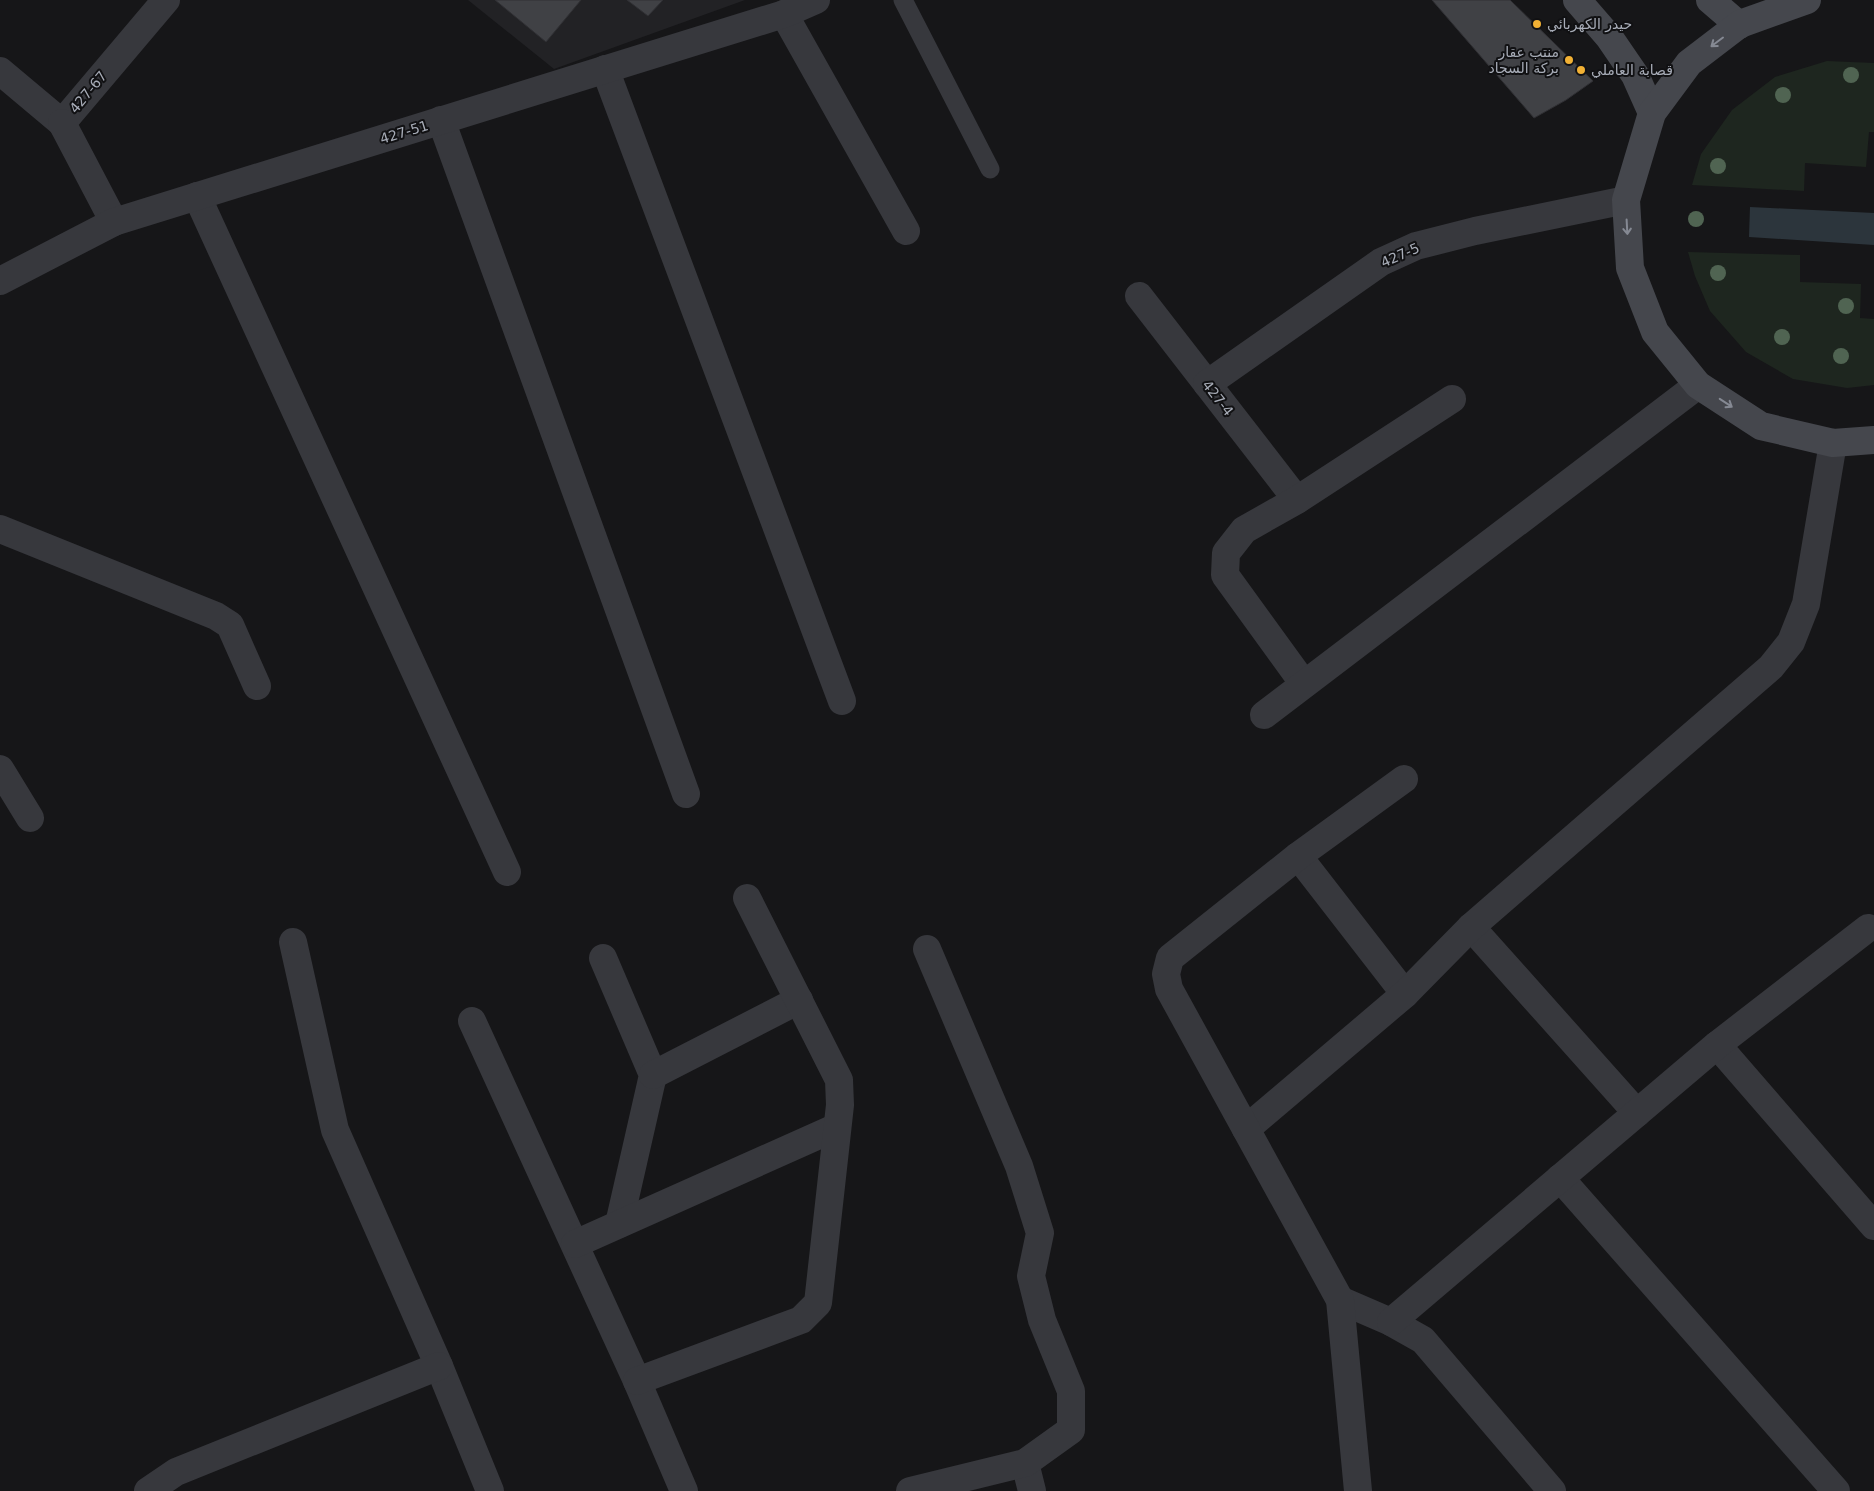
<svg xmlns="http://www.w3.org/2000/svg" width="1874" height="1491" font-family="'DejaVu Sans',Cairo,sans-serif">
	<rect width="100%" height="100%" fill="#161618"/>
	<polygon fill="#222225" points="468,0 745,0 554,69"/>
	<g fill="#1e261f">
		<polygon points="1827,61 1874,63 1874,132 1869,132 1866,167 1805,163 1804,191 1692,185 1701,154 1732,110 1775,77"/>
		<polygon points="1688,252 1800,255 1800,282 1861,284 1860,318 1874,319 1874,385 1847,388 1793,379 1746,352 1710,311 1695,276"/>
	</g>
	<polygon fill="#2c353c" points="1750,207 1874,213 1874,245 1749,237"/>
	<g fill="#404145" stroke="#303034">
		<polygon points="495,0 581,0 546,42"/>
		<polygon points="627,0 663,0 648,16"/>
		<polygon points="1432,0 1510,0 1593,81 1566,100 1534,118"/>
	</g>
	<g fill="none" stroke-linecap="round" stroke-linejoin="round">
		<polyline stroke="#37383d" stroke-width="19" points="903,0 990,169"/>
		<g stroke="#37383d" stroke-width="28">
			<polyline points="784,14 906,231"/>
			<polyline points="605,69 842,701"/>
			<polyline points="0,71 62,123 166,0"/>
			<polyline points="441,120 686,794"/>
			<polyline points="62,123 114,222"/>
			<polyline points="197,196 507,872"/>
			<polyline points="0,281 114,222 784,14 816,0"/>
			<polyline points="1139,296 1297,500"/>
			<polyline points="1207,384 1381,262 1416,246 1475,231 1626,200"/>
			<polyline points="0,529 216,616 230,625 257,686"/>
			<polyline points="1304,684 1225,575 1226,553 1244,530 1297,500 1452,399"/>
			<polyline points="1264,715 1698,385"/>
			<polyline points="0,769 30,818"/>
			<polyline points="1298,856 1405,994"/>
			<polyline points="1471,927 1637,1113"/>
			<polyline points="293,942 335,1130 439,1366 490,1491"/>
			<polyline points="603,958 653,1075 619,1224"/>
			<polyline points="472,1021 637,1381 684,1491"/>
			<polyline points="1717,1045 1874,1226"/>
			<polyline points="653,1075 799,1000"/>
			<polyline points="1246,1129 1405,994 1471,927 1771,667 1791,642 1806,604 1833,443"/>
			<polyline points="1560,1178 1836,1491"/>
			<polyline points="575,1244 837,1127"/>
			<polyline points="1340,1300 1391,1322 1423,1340 1552,1491"/>
			<polyline points="1391,1322 1717,1045 1868,928"/>
			<polyline points="637,1381 801,1320 818,1303 840,1105 839,1080 747,898"/>
			<polyline points="1025,1463 1032,1491"/>
			<polyline points="148,1491 176,1472 439,1366"/>
			<polyline points="910,1491 1025,1463 1071,1430 1071,1391 1042,1320 1031,1276 1040,1233 1019,1166 927,949"/>
			<polyline points="1358,1491 1340,1300 1169,989 1166,974 1170,958 1298,856 1404,779"/>
		</g>
		<g stroke="#45474d" stroke-width="28">
			<polyline points="1577,0 1609,37 1635,75 1652,113"/>
			<polyline points="1710,0 1739,25"/>
			<polyline points="1807,0 1740,24 1689,63 1652,113 1626,200 1630,268 1655,332 1698,385 1761,426 1833,443 1874,440"/>
		</g>
	</g>
	<g fill="#506452">
		<circle cx="1851" cy="75" r="8"/>
		<circle cx="1783" cy="95" r="8"/>
		<circle cx="1718" cy="166" r="8"/>
		<circle cx="1696" cy="219" r="8"/>
		<circle cx="1718" cy="273" r="8"/>
		<circle cx="1846" cy="306" r="8"/>
		<circle cx="1782" cy="337" r="8"/>
		<circle cx="1841" cy="356" r="8"/>
	</g>
	<defs><path id="oneway-shaft" d="M-6 0H5M1.5-3L5.5 0L1.5 3" fill="none" stroke-width="1.6" stroke-linecap="round" stroke-linejoin="round" transform="scale(1.25)"/></defs>
	<g stroke="#858993">
		<use href="#oneway-shaft" transform="translate(1717 42) rotate(143)"/>
		<use href="#oneway-shaft" transform="translate(1627 227) rotate(87)"/>
		<use href="#oneway-shaft" transform="translate(1726 403) rotate(33)"/>
	</g>
	<g fill="#f2b134" stroke="#111113" stroke-width="2">
		<circle cx="1537" cy="24" r="5"/>
		<circle cx="1569" cy="60" r="5"/>
		<circle cx="1581" cy="70" r="5"/>
	</g>
	<g text-anchor="middle" dominant-baseline="central" stroke-width="4" stroke-linejoin="round" paint-order="stroke">
		<g font-size="14" fill="#a8adb8" stroke="#111113" text-anchor="start">
			<text x="1547" y="24">حيدر الكهربائي</text>
			<text x="1559" y="52" text-anchor="end">منتب عقار<tspan x="1559" dy="16">بركة السجاد</tspan></text>
			<text x="1591" y="70">قصابة العاملي</text>
		</g>
		<g font-size="14" fill="#a8adb8" stroke="#111113">
			<text transform="translate(88 92) rotate(-50)">427-67</text>
			<text transform="translate(404 132) rotate(-17)">427-51</text>
			<text transform="translate(1400 255) rotate(-24)">427-5</text>
			<text transform="translate(1218 398) rotate(52)">427-4</text>
		</g>
	</g>
</svg>
